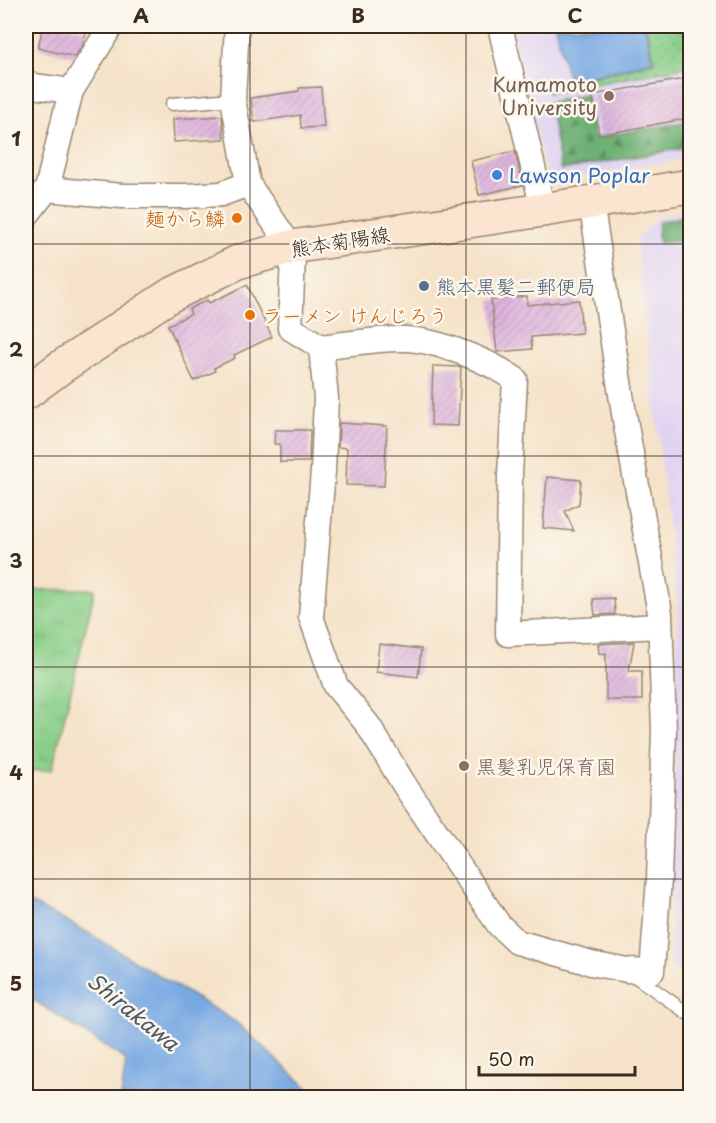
<svg xmlns="http://www.w3.org/2000/svg" width="716" height="1123" font-family="'Playpen Sans','Klee One',sans-serif">
	<defs>
		<pattern id="grass-dots" width="8" height="8" patternUnits="userSpaceOnUse" patternTransform="scale(1.5)"><rect width="8" height="8" fill="#88ce88"/><path d="M2 2h.1M6 6h.1" fill="none" stroke="#76b175" stroke-width="1.8" stroke-linecap="round"/></pattern>
		<pattern id="forest-firs" width="22" height="20" patternUnits="userSpaceOnUse" patternTransform="scale(1.5)"><rect width="22" height="20" fill="#6eb174"/><path d="M5 1l3.5 6h-7zM16 11l3.5 6h-7z" fill="#5c905f"/></pattern>
		<pattern id="park-tufts" width="24" height="20" patternUnits="userSpaceOnUse" patternTransform="scale(1.5)"><rect width="24" height="20" fill="#88ce88"/><path d="M3 7l-1-3M5 7V3M7 7l1-3M15 17l-1-3M17 17v-4M19 17l1-3" fill="none" stroke="#76b175"/></pattern>
		<pattern id="building-hatch" width="6" height="6" patternUnits="userSpaceOnUse" patternTransform="scale(1.5)"><rect width="6" height="6" fill="#deb4dd"/><path d="M-1 1l2-2M0 6l6-6M5 7l2-2" fill="none" stroke="#bf9bbd"/></pattern>
	</defs>
	<rect width="100%" height="100%" fill="#fbf7ec"/>
	<filter id="ink" filterUnits="userSpaceOnUse"><feTurbulence type="fractalNoise" baseFrequency=".0167" numOctaves="2"/><feDisplacementMap in="SourceGraphic" scale="12" xChannelSelector="R" yChannelSelector="G"/><feConvolveMatrix kernelMatrix="1 2 1 2 8 2 1 2 1" color-interpolation-filters="sRGB"/></filter>
	<filter id="wash" filterUnits="userSpaceOnUse"><feTurbulence type="fractalNoise" baseFrequency=".008" numOctaves="4" result="noise"/><feDisplacementMap in="SourceGraphic" scale="24" xChannelSelector="R" yChannelSelector="G"/><feGaussianBlur stdDeviation="1.35" result="paint"/><feColorMatrix in="noise" values="0 0 0 0 0 0 0 0 0 0 0 0 0 0 0 0 0 1.4 0 .05"/><feComposite in="paint" operator="in"/></filter>
	<g filter="url(#wash)">
		<rect width="100%" height="100%" fill="#f5e2c8"/>
		<g fill="#e1d4f3">
			<polygon points="510,26 690,26 690,158 548,181"/>
			<polygon points="690,209 690,980 670,966 678,609 636,239 657,218"/>
		</g>
		<polygon fill="url(#grass-dots)" stroke="#627c53" stroke-width="1.5" points="646,26 690,26 690,66 548,93 547,89 655,62"/>
		<g fill="url(#forest-firs)" stroke="#546e49" stroke-width="1.5">
			<polygon points="587,95 594,138 690,121 690,147 561,170 549,102"/>
			<polygon points="690,215 690,240 659,243 657,235 659,222"/>
		</g>
		<polygon fill="url(#park-tufts)" stroke="#627c53" stroke-width="1.5" points="95,589 52,770 26,771 26,590"/>
		<g fill="#78a9e3" stroke="#5a6a80" stroke-width="1.5">
			<polygon points="555,26 645,26 653,61 569,82"/>
			<polygon points="26,901 83,930 236,1022 317,1097 121,1097 126,1060 26,995"/>
		</g>
		<g id="blocks">
			<g fill="url(#building-hatch)">
				<polygon points="43,26 66,26 87,30 83,44 75,57 38,48"/>
				<polygon points="690,78 690,118 599,135 592,95"/>
				<polygon points="321,87 324,127 301,128 300,115 254,122 251,98 299,91 299,88"/>
				<polygon points="222,116 224,139 174,142 173,119"/>
				<polygon points="515,151 523,185 479,195 471,161"/>
				<polygon points="247,285 272,337 234,355 235,358 214,368 215,371 194,381 168,325 191,314 189,309 207,300 209,303"/>
				<polygon points="527,296 527,305 579,300 582,333 531,337 532,349 497,352 491,300"/>
				<polygon points="433,366 461,367 458,426 431,425"/>
				<polygon points="339,423 387,426 384,486 346,485 347,448 338,447"/>
				<polygon points="275,430 310,430 309,462 280,462 280,444 274,444"/>
				<polygon points="547,477 581,480 579,504 565,511 574,531 543,528"/>
				<polygon points="614,598 615,614 595,615 593,599"/>
				<polygon points="634,642 629,671 642,671 642,700 606,700 606,653 599,654 598,644"/>
				<polygon points="379,644 421,649 418,677 376,672"/>
			</g>
		</g>
	</g>
	<g filter="url(#ink)">
		<use href="#blocks" fill-opacity="0" stroke="#988673" stroke-width="1.5"/>
		<g fill="none" stroke-linecap="round" stroke-linejoin="round">
			<defs>
				<g id="lane">
					<polyline points="172,104 233,99"/>
					<polyline points="632,974 690,1015"/>
				</g>
				<g id="street">
					<polyline points="237,26 233,99 248,184 291,247 293,257 290,328 321,347 326,398 323,471 311,617 336,686 368,725 405,786 499,925 517,942 591,963 627,970 652,971 659,879 664,731 660,613 625,420 591,202"/>
					<polyline points="500,26 543,210"/>
					<polyline points="26,85 71,91"/>
					<polyline points="47,189 122,196 186,196 221,194 248,184"/>
					<polyline points="26,216 47,189 71,91 111,26"/>
					<path d="M321 347C348 344 378 338 405 339 437 340 489 361 515 379L510 475 508 634 660 626"/>
				</g>
				<polyline id="secondary" points="26,393 61,367 169,296 238,262 291,247 543,210 690,186"/>
			</defs>
			<use href="#lane" stroke="#988673" stroke-width="15"/>
			<use href="#street" stroke="#988673" stroke-width="27"/>
			<use href="#secondary" stroke="#988673" stroke-width="36"/>
			<use href="#lane" stroke="#fff" stroke-width="12"/>
			<use href="#street" stroke="#fff" stroke-width="24"/>
			<use href="#secondary" stroke="#fce5d0" stroke-width="33"/>
		</g>
	</g>
	<path fill="none" stroke="#3b2a1e" stroke-width="1.5" stroke-opacity="0.55" d="M250 26V1098M466 26V1098M26 244H690M26 456H690M26 667H690M26 879H690"/>
	<g fill="#8d6e63" stroke="#fbf7ec" stroke-width="2">
		<circle cx="609" cy="96" r="6"/>
		<circle cx="464" cy="766" r="6"/>
	</g>
	<circle fill="#3f7fe0" stroke="#fbf7ec" stroke-width="2" cx="497" cy="175" r="6"/>
	<g fill="#e8710a" stroke="#fbf7ec" stroke-width="2">
		<circle cx="237" cy="218" r="6"/>
		<circle cx="250" cy="315" r="6"/>
	</g>
	<circle fill="#5c6f8a" stroke="#fbf7ec" stroke-width="2" cx="424" cy="286" r="6"/>
	<g text-anchor="middle" dominant-baseline="central" stroke-width="5" stroke-linejoin="round" paint-order="stroke">
		<g font-size="20" fill="#785e54" stroke="#fbf7ec" text-anchor="end">
			<text x="597" y="84">Kumamoto<tspan x="597" dy="23">University</tspan></text>
			<text x="476" y="766" text-anchor="start">黒髪乳児保育園</text>
		</g>
		<g font-size="20" fill="#366cbe" stroke="#fbf7ec" text-anchor="start">
			<text x="509" y="175">Lawson Poplar</text>
		</g>
		<g font-size="20" fill="#c56008" stroke="#fbf7ec" text-anchor="end">
			<text x="225" y="218">麺から鱗</text>
			<text x="262" y="315" text-anchor="start">ラーメン けんじろう</text>
		</g>
		<g font-size="20" fill="#3b2a1e" stroke="#fbf7ec">
			<text transform="translate(340 241) rotate(-9)">熊本菊陽線</text>
		</g>
		<g font-size="20" fill="#4e5e75" stroke="#fbf7ec" text-anchor="start">
			<text x="436" y="286">熊本黒髪二郵便局</text>
		</g>
		<g font-size="21" font-style="italic" fill="#505663" stroke="#fbf7ec">
			<text transform="translate(134 1011) rotate(39)">Shirakawa</text>
		</g>
	</g>
	<rect width="716" height="1123" fill="none" stroke="#fbf7ec" stroke-width="66"/>
	<path d="M479 1066v9h156v-9" fill="none" stroke="#3b2a1e" stroke-width="3"/>
	<text x="488" y="1066" font-size="18" fill="#3b2a1e" stroke="#fbf7ec" stroke-width="4.5" paint-order="stroke">50 m</text>
	<rect x="33" y="33" width="650" height="1057" fill="none" stroke="#3b2a1e" stroke-width="2"/>
	<g font-size="20" text-anchor="middle" font-weight="bold" fill="#3b2a1e">
		<text x="141" y="23">A</text>
		<text x="358" y="23">B</text>
		<text x="575" y="23">C</text>
		<text x="16" y="146">1</text>
		<text x="16" y="357">2</text>
		<text x="16" y="568">3</text>
		<text x="16" y="780">4</text>
		<text x="16" y="991">5</text>
	</g>
</svg>
